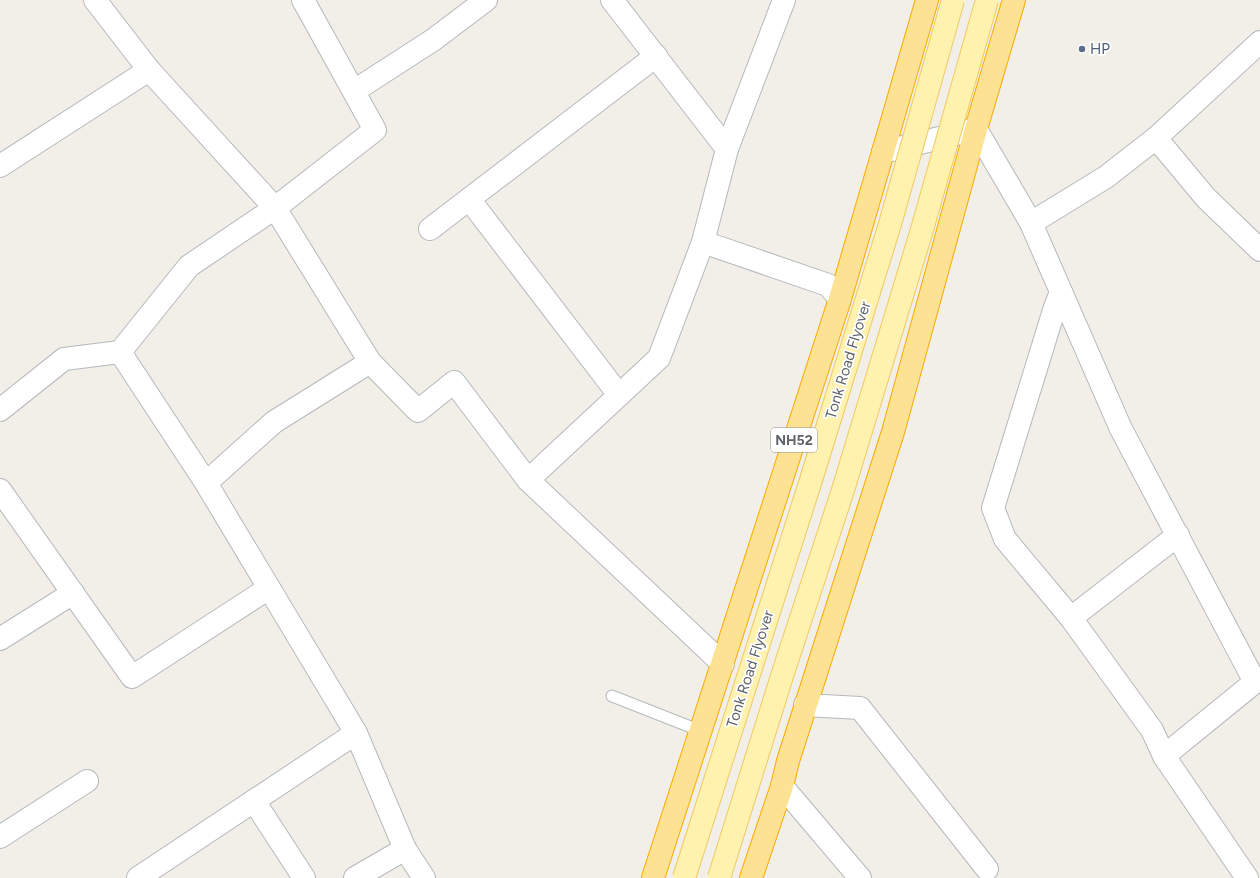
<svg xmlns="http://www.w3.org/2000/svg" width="1260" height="878" font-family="Figtree,sans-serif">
	<rect width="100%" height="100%" fill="#f1efe8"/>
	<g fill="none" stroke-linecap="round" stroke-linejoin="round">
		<defs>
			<polyline id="lane" points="612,696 701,731"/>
			<g id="street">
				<polyline points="612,0 727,149 703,242 828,285 840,299"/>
				<polyline points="354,91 433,40 486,0"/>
				<polyline points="1156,138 1260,42"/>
				<polyline points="727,149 784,0"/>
				<polyline points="883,152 976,129 1031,223 1121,429 1255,682 1164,756 1247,878"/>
				<polyline points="0,166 149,70"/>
				<polyline points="469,199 619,395"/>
				<polyline points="1031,223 1106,177 1156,138 1206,198 1260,250"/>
				<polyline points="430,229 656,56"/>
				<polyline points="1061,292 1055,307 993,508 1005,539 1071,618 1152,730 1164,756"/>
				<polyline points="120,352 206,483 356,733 405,849 424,878"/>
				<polyline points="370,362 418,411 454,382 528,480 723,664"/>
				<polyline points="0,410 64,359 120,352 189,266 275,208 149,70 95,0"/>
				<polyline points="528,480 659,358 703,242"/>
				<polyline points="206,483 274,422 370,362 275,208 375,130 303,0"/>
				<polyline points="0,490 132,677 269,588"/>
				<polyline points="1071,618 1178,535"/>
				<polyline points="0,639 73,593"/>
				<polyline points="805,705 860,708 987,869"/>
				<polyline points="782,786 860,878"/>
				<polyline points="254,801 304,878"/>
				<polyline points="0,837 87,781"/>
				<polyline points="138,878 356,733"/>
				<polyline points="355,878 405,849"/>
			</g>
			<g id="highway">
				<polyline points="653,878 840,299 883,152 927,0"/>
				<polyline points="751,878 782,786 788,761 893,432 976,129 1014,0"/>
			</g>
		</defs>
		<use href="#lane" stroke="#b5b8bc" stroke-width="13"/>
		<use href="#street" stroke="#b5b8bc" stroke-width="24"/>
		<use href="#highway" stroke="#f9ab00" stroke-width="24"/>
		<use href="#lane" stroke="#fff" stroke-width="11"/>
		<use href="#street" stroke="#fff" stroke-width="22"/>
		<use href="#highway" stroke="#fde293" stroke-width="22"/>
		<defs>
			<g id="primary-bridge">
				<polyline points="684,878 811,480 890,224 953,0"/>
				<polyline points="719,878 782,676 843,490 921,233 987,0"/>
			</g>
		</defs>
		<use href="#primary-bridge" stroke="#f2c960" stroke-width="24" stroke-linecap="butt"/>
		<use href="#primary-bridge" stroke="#fff2af" stroke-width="22"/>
	</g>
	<circle fill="#5c6f8a" stroke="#fff" stroke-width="1.5" cx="1082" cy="49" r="4"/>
	<g text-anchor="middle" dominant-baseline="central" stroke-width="3.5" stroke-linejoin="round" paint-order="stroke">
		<rect fill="#fff" stroke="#8f9295" stroke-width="1" x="771" y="428" width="46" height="24" rx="3"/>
		<g font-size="14" font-weight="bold" fill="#5f6368">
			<text x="794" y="440">NH52</text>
		</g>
		<g font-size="15" fill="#4e5e75" stroke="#fff" text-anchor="start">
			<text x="1090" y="49">HP</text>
		</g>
		<g font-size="15" fill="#5f6368" stroke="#fff">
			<text transform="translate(848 360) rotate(-73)">Tonk Road Flyover</text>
			<text transform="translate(750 669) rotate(-72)">Tonk Road Flyover</text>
		</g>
	</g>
</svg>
